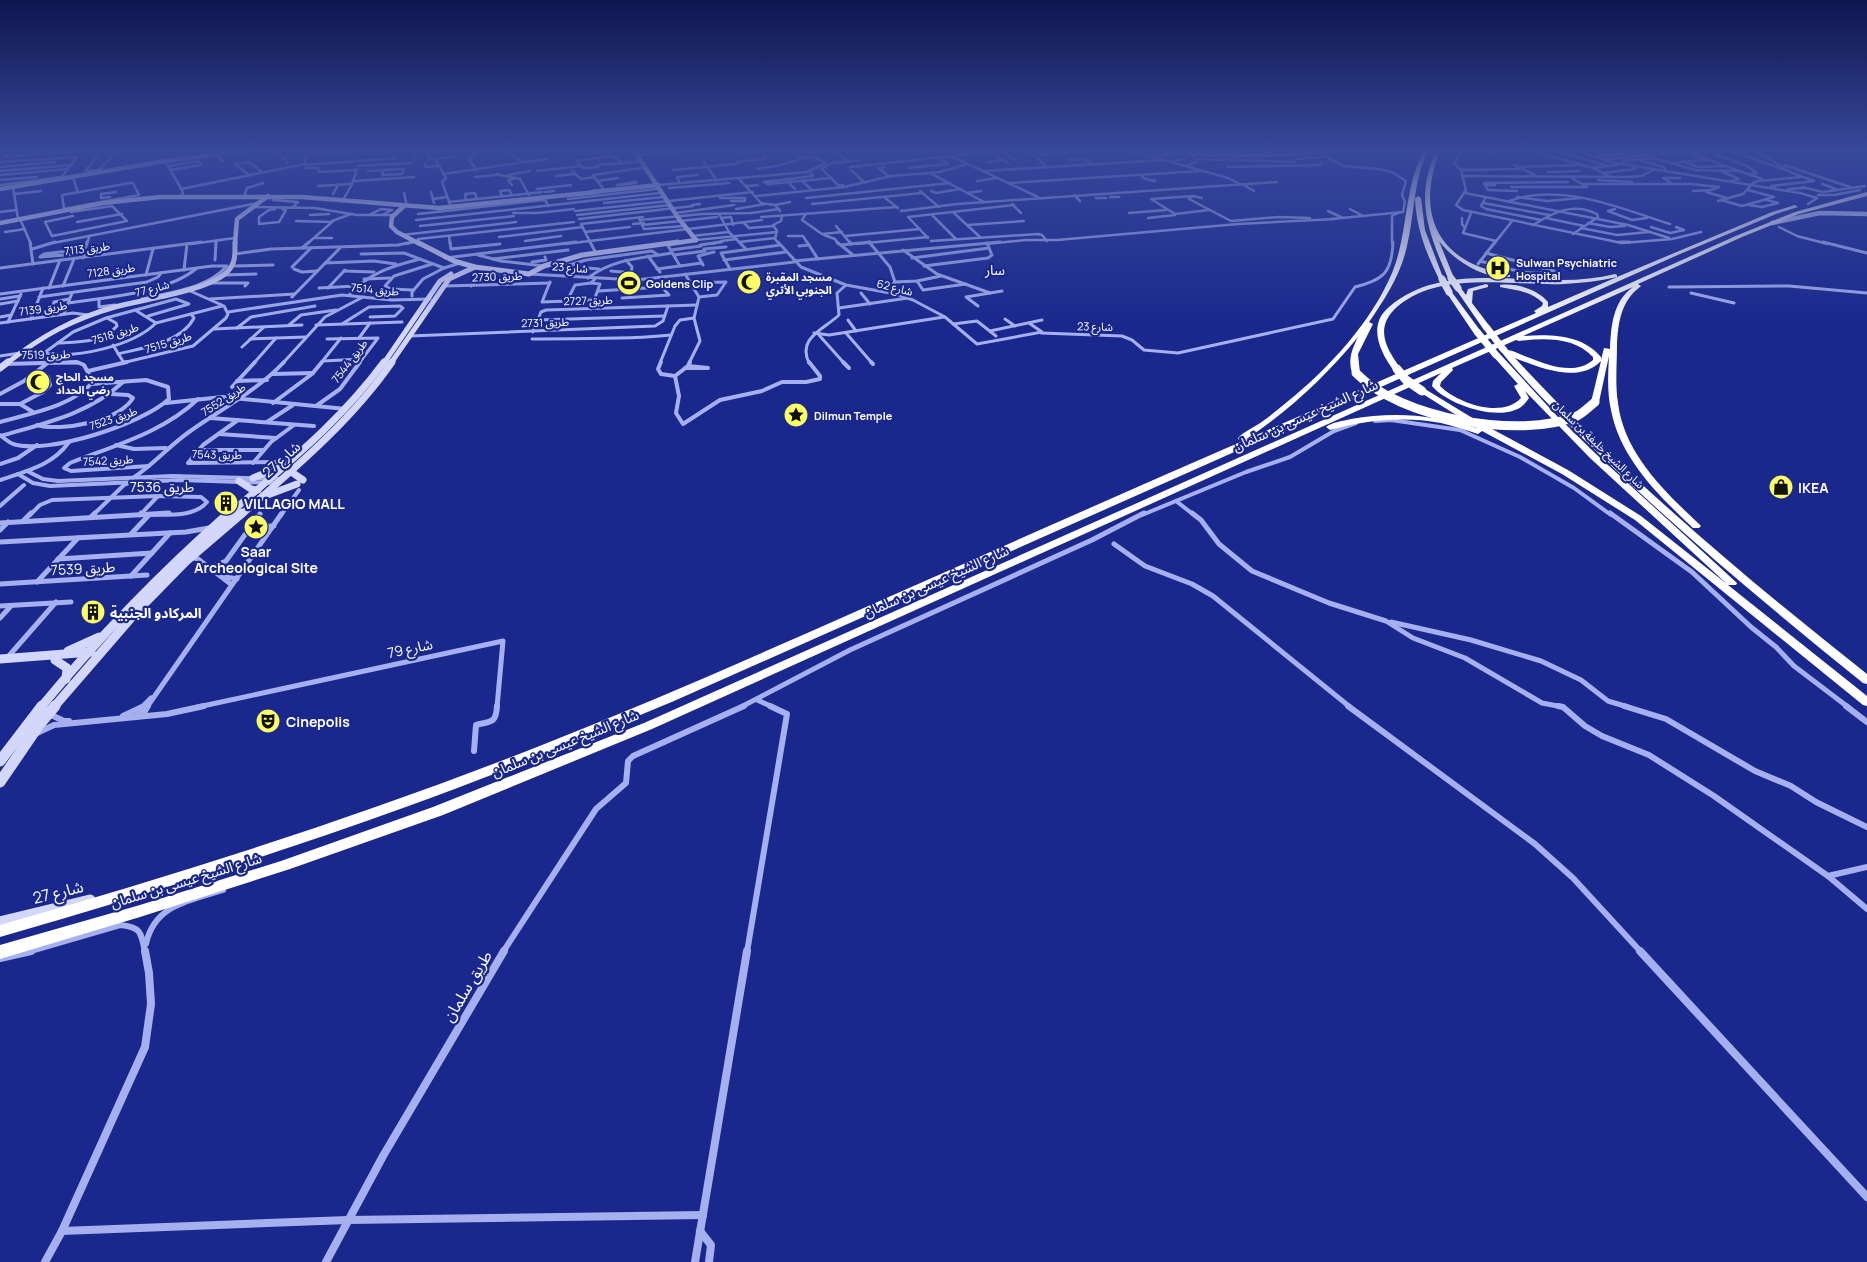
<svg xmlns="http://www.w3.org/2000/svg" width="1867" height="1262" font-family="Manrope,'Noto Sans Arabic',sans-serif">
	<rect width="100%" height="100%" fill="#1a288d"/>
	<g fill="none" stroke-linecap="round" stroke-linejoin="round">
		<g stroke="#a6b0ee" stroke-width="2.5">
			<polyline points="218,149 216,154 223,161"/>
			<polyline points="269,149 285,159 287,163"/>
			<polyline points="411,149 414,157"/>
			<polyline points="452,149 428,151 429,159 456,157 454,149"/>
			<polyline points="472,149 475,156 468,159 477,170"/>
			<polyline points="504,149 522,162"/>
			<polyline points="806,149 810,152 832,149"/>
			<polyline points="948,149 965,155"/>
			<polyline points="1027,149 1047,167"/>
			<polyline points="1073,149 1075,149"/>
			<polyline points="1140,149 1153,153"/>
			<polyline points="1182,149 1214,152 1247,151 1256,156"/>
			<polyline points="1462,149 1454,163 1461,170 1466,190 1456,205 1463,210 1622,243 1672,239 1701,232"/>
			<polyline points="1482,149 1492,155"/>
			<polyline points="1491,149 1527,151"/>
			<polyline points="1524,149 1593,168 1611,177"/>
			<polyline points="1550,149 1605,165"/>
			<polyline points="1569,149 1616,163 1800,193 1817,198 1808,204"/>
			<polyline points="1639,149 1647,152"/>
			<polyline points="1726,149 1785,170"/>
			<polyline points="1754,149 1790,172 1814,181 1771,186 1775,187"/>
			<polyline points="401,150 417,149"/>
			<polyline points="832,150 841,149"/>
			<polyline points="1128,150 1228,178 1240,184"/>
			<polyline points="1662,150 1674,150"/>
			<polyline points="631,151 651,149"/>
			<polyline points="789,151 784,151 791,150 800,157"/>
			<polyline points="974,151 986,149"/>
			<polyline points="1581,151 1608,149"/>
			<polyline points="473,152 506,149"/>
			<polyline points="734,152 758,152 761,149"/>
			<polyline points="1003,152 1014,159"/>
			<polyline points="1318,152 1343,166 1380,169 1392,172 1406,181 1402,195 1405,202 1403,212 1331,219"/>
			<polyline points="837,153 847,161"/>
			<polyline points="992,153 1008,163"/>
			<polyline points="1266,153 1309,149"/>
			<polyline points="306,154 387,149"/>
			<polyline points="584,154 628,149"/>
			<polyline points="1692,154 1762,179"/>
			<polyline points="99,155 85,171 99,170 114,154"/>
			<polyline points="637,155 683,151"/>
			<polyline points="1034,155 1131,149"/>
			<polyline points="1194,155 1194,158 1197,159 1273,161"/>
			<polyline points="1716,155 1747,166 1757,173 1751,174"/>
			<polyline points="1597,156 1629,153"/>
			<polyline points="4,157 93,150"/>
			<polyline points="4,157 13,149"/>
			<polyline points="953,157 1038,197"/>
			<polyline points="1157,157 1169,154"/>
			<polyline points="1650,157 1695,170 1739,171"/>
			<polyline points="285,159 288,149"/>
			<polyline points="1296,159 1321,157"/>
			<polyline points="1607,159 1671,153 1725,151"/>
			<polyline points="1068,160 1086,159 1091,163 1087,164"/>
			<polyline points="165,161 182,190 183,194 180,196"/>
			<polyline points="436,161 446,178 442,182 450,204"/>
			<polyline points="1274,161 1294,162 1279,161"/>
			<polyline points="1641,161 1664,167 1665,170"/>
			<polyline points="1682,161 1698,167 1723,166"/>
			<polyline points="0,162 77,157 60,179"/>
			<polyline points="704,162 717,181"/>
			<polyline points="988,162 1003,160"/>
			<polyline points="1170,162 1185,158"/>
			<polyline points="1624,163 1623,161 1654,158"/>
			<polyline points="1671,163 1705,160"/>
			<polyline points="235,164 249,162 262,172"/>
			<polyline points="235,164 249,175"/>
			<polyline points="305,164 306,168 318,168 319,172 356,170"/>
			<polyline points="305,164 307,149"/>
			<polyline points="425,164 426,167 439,166"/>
			<polyline points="305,165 396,158"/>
			<polyline points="597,165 638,162"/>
			<polyline points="1514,165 1535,175"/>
			<polyline points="1784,165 1850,187"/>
			<polyline points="169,166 198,161"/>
			<polyline points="358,166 411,163"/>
			<polyline points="1185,166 1197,162"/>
			<polyline points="0,167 55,162"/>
			<polyline points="598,167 584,168 576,161 612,156 621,162"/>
			<polyline points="850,167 1016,149"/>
			<polyline points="885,167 879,168 889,177"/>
			<polyline points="1228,167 1319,165 1322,163"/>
			<polyline points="1519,167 1577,165"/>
			<polyline points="908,168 948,164 940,158"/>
			<polyline points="1593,168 1617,165"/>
			<polygon points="400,169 404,169 402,174 382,175 384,170"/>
			<polyline points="171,170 201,165 194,157"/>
			<polyline points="673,170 736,164 737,162 767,158 764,155"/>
			<polyline points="851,170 865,183"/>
			<polyline points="1461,170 1522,169"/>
			<polyline points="0,171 72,165"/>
			<polyline points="368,171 384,170"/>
			<polyline points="537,171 581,166"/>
			<polyline points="572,171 581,179 594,177"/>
			<polyline points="983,171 1164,160"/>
			<polyline points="1548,172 1579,171"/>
			<polyline points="1723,172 1739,179 1731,181"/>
			<polyline points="811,173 813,176 764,182 768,184 831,178"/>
			<polyline points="1604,173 1635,169 1633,168"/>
			<polyline points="443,174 547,159"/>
			<polyline points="496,174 520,179 529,195"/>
			<polyline points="932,174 984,202"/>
			<polyline points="0,175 68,169"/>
			<polyline points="508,175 530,171"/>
			<polyline points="1140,175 1145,179 1155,181"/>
			<polyline points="556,176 574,174"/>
			<polyline points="1462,176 1629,177 1642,176 1653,170"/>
			<polyline points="73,177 77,190"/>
			<polyline points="475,177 496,175"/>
			<polyline points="739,179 761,203 775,205 780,211"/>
			<polyline points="0,180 37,177"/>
			<polyline points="1598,180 1632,182"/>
			<polyline points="353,181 414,177"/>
			<polyline points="597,181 618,178"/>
			<polyline points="679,181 677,177 698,175"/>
			<polyline points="802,181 811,189"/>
			<polyline points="977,181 997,178"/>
			<polyline points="636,182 617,185 636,183"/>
			<polyline points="788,182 795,189"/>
			<polygon points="130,183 133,183 139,195 64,209 62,195"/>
			<polyline points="1009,183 1201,171"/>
			<polyline points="1671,183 1663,178 1680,178"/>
			<polyline points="1582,184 1691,184 1719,187"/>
			<polyline points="1822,184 1836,189"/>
			<polyline points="0,185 61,177"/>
			<polyline points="512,185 508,180 514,179"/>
			<path d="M658 185 807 172 826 163C807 151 800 160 781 165 774 167 766 167 758 169"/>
			<polyline points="843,185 838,185 821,168 832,163 860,160"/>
			<polyline points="1244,185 1254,191"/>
			<polyline points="1485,185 1495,185"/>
			<polyline points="318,186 352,184"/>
			<polyline points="747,186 758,185"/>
			<polyline points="13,187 18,219"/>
			<polyline points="1511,187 1587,187 1572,178"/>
			<polyline points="1802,187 1823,192 1865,186"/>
			<polyline points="669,188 729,183"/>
			<polyline points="181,189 305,164"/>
			<polyline points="537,189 571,185"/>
			<polyline points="1788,189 1805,188"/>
			<polyline points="605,191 593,175 642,168"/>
			<polyline points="920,191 939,207"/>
			<polyline points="931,191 936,193 960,189"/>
			<polyline points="1517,191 1488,190 1484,183 1568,182"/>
			<polyline points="1693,191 1711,190 1719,187"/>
			<polyline points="431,192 434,203"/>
			<polyline points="545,192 554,191"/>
			<polyline points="1706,192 1727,198"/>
			<polyline points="404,193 407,206"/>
			<polyline points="968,193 981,191"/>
			<polyline points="1465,193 1628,225 1669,238"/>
			<polyline points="14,194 41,191"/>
			<polyline points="333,194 338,185"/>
			<polyline points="1074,195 1080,201"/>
			<polyline points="1818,195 1834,195 1860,190"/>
			<polyline points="244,196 247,188 263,183"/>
			<polyline points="502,196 500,191 509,190 512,195"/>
			<polyline points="756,196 844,187 891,176 940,172 967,164"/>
			<polyline points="1192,196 1189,199 1231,221 1279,217 1310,218"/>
			<polyline points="110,197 101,198 101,194 116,192"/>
			<polyline points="884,197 898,208"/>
			<polyline points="1110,197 1119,197"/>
			<polyline points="1486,197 1481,206 1486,209 1541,220"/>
			<polyline points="1517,197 1547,201 1580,198"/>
			<polyline points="720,198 745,198 745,201 731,201"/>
			<polyline points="806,198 950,183"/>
			<polyline points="1096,198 1106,198"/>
			<polyline points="1202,198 1193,196 1151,199 1175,214 1209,210"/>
			<polyline points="433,199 447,197"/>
			<polyline points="568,199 657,189"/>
			<polyline points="273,200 298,202 293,207"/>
			<polyline points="343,200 352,184 357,169"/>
			<polyline points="466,200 465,194 475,193 477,199"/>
			<polyline points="1721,200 1742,206 1774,197 1748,190"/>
			<path d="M1509 201C1562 182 1619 208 1670 224"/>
			<polyline points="1718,201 1743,194 1753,183 1758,181 1801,177"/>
			<polyline points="449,202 542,192"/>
			<polyline points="570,203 660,193"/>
			<polyline points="604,203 663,197"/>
			<polyline points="1483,203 1549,215"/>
			<polyline points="812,204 922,193"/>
			<polyline points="1012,204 1021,213"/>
			<polyline points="692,205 700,204"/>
			<polyline points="775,205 790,202"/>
			<polyline points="1749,205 1762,207 1778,203 1767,200"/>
			<polyline points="252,207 315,208 357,215 393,215"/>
			<polyline points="275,209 269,210 259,217 259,224 279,222 286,210 282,209"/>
			<polyline points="736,209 765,204"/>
			<polyline points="1350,209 1363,216"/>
			<polyline points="1615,209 1608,211 1632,220 1647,218"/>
			<polyline points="575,211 753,192"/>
			<polyline points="901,211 957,204 1277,182"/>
			<polyline points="1328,211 1343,218"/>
			<polyline points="0,212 17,210"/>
			<polyline points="71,212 112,206 127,221 52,236 45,222 73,216"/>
			<polyline points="513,213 537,213 574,209"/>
			<polyline points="676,213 734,205"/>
			<polyline points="954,213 980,237"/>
			<polyline points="1129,213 1166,210"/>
			<polyline points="1471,213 1463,233 1496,241"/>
			<polyline points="418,214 543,200 546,201 548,206"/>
			<polyline points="719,214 729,232 741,244"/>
			<polyline points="310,215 329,214"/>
			<polyline points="369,215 381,209 392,210 384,214"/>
			<polyline points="577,215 670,205"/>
			<polyline points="805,215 802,220 822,234 842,232"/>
			<polyline points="932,215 956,239"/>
			<polyline points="761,217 896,207"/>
			<polyline points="908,217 1014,205"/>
			<polyline points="908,217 928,238"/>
			<polyline points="639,218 644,229 684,226"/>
			<polyline points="721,218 731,217 733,225"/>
			<polyline points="1148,218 1175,215"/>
			<polyline points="1462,218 1462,224 1465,228"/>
			<polyline points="1546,218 1584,226"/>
			<polyline points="20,219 31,244"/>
			<polyline points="579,219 693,206"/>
			<polyline points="416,220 571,203"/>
			<polyline points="640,220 702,214 751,213 779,209"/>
			<polyline points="296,221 332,222"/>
			<polyline points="332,221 351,214"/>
			<polyline points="680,221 717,217"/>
			<polyline points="77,222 122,214"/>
			<polyline points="744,223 749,228 773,226"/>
			<polyline points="1588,223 1610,227 1625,226"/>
			<polyline points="581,224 643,217"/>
			<polyline points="581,224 591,244"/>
			<polyline points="633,224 644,223"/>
			<polyline points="642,225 681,221"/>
			<polyline points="968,225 1024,221"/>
			<path d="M1533 225C1554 212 1573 202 1597 214L1598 217 1573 234"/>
			<polyline points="420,226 514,216"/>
			<polyline points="836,226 851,244"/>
			<polyline points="1651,227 1670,233 1684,230 1676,227"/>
			<polyline points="1779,227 1797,236 1828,244"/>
			<polyline points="1581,228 1617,235 1649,232"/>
			<polyline points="5,232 25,229"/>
			<polyline points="585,232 630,227"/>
			<polyline points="402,235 516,222"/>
			<polyline points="824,235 835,239 838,244"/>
			<polyline points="449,236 450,244"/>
			<polyline points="692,236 729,232"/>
			<polyline points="788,236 803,236 808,244"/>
			<polyline points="845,236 920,229"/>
			<polyline points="499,237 583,227"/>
			<polyline points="314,238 332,238"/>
			<polyline points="418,239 574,222"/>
			<polyline points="696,240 777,232"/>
			<polyline points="525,241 561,236"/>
			<polyline points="721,241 737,239"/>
			<polyline points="931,241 1038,234 1042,235 1047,241"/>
			<polyline points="739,242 775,238"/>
			<polyline points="869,242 870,244"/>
			<polyline points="48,244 258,203"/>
			<polyline points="87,244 89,237"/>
			<polyline points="191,244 235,238"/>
			<polyline points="216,244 216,241"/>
			<polyline points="307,244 332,222"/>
			<polyline points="406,244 414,242"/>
			<polyline points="565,244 762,220"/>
			<polyline points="710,244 722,242"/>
			<polyline points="779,244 775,239 777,231 773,225 781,221 782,216"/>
			<polyline points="856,244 928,237"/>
			<polyline points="986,244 1026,240 1057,240 1238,224 1335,219"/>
			<polyline points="1392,244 1392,216 1400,212"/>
			<polyline points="1494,244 1512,221"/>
		</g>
		<g stroke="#a6b0ee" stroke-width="3">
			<polyline points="30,242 33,264"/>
			<polyline points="450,242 451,249 500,244"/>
			<polyline points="590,242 596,253"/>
			<polyline points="739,242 746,249"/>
			<polyline points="778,242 801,267 846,285 896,294 913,300 945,317 977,344 1042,332 1029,323"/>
			<polyline points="807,242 818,259"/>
			<polyline points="837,242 853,255"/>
			<polyline points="850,242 851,244"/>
			<polyline points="869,242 890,267 895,282"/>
			<polyline points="1619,242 1630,242"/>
			<polyline points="1823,242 1867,253"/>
			<polyline points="667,244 680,266"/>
			<polyline points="700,245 720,242"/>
			<polyline points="841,245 870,242"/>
			<polyline points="799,246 809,245"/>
			<polyline points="302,248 309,242"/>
			<polyline points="32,249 55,242"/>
			<polyline points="704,249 726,247"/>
			<polyline points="76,250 44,254 40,257 76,254"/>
			<polyline points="671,250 701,246"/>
			<polyline points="903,250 937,274 990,293"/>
			<polyline points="235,254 271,249 398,245 412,242"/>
			<polyline points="361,254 404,253 444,268 423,279 412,292 412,296"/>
			<polyline points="478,255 501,261 544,266"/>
			<polyline points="674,255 705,251"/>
			<polyline points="648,256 660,272"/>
			<polyline points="83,258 87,242"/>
			<polyline points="445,258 576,242"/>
			<polyline points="912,258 989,248 987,243"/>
			<polyline points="493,259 568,250"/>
			<polyline points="215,260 216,242"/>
			<polyline points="626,260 632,267 630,280"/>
			<polyline points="724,260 786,252"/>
			<polyline points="794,261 1000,242"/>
			<path d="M1480 261C1504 267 1530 278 1554 271L1486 253"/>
			<polyline points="532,262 546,260 545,257"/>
			<polyline points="325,263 374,261 396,264"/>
			<polyline points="1478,264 1495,242"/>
			<polyline points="703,265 698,256 714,252"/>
			<polyline points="233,266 273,265"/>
			<polyline points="924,266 988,258 992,255 989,248"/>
			<polyline points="292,267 311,248"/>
			<polyline points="0,268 201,242"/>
			<polyline points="444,268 460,263"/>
			<polyline points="294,269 302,272 317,271"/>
			<polyline points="599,269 566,266 586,260 652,251 658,255"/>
			<polyline points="657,269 702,263"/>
			<polyline points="730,269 721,253 780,245"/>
			<polyline points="184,270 187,244"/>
			<polyline points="344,271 374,272"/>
			<polyline points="611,271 632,273"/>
			<polyline points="529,274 636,280 794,262"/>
			<polyline points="685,274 699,297 694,318 700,341 689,363"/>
			<polyline points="146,275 153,249"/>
			<polyline points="224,275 256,274"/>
			<path d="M588 278C612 259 642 258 672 253"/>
			<polyline points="364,279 390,278"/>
			<polyline points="917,281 923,290 966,284"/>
			<polyline points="550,282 542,302 594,300"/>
			<polyline points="895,282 917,281 941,276"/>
			<polyline points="209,283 248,283 245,286"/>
			<polyline points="691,283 726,282 717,295 699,297"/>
			<polyline points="63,286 74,259"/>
			<polyline points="444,286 550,283"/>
			<polyline points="471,286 478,277"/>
			<polyline points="1669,287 1789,286 1867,293"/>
			<polyline points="49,288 60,260"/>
			<polyline points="319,288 356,286"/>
			<polyline points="328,288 345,270"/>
			<polyline points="413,290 391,289 385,286 394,276 432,264"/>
			<polyline points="598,291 662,287 669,295 622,298"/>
			<polyline points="885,292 895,282"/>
			<polyline points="861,293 870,304"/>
			<polyline points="1691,293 1734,303"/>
			<path d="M0 294 212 266H227C207 289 170 292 142 299"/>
			<path d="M349 295C369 273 392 266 420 259"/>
			<polyline points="39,297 147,282 158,277 161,273"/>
			<polyline points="292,297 340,248"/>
			<polyline points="0,299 20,296"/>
			<polyline points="99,299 99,307 115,305"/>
			<polyline points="210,299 294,294"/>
			<polyline points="567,301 575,285 591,283"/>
			<path d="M68 303C107 297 166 294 197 268"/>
			<polyline points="0,304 18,301"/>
			<polyline points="53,306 54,302 69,299"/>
			<polyline points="978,306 966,297 1002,291"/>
			<polyline points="839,308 908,298"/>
			<polyline points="591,309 600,284 591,283 595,279"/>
			<path d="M135 310 156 323C133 346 76 359 44 353L73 332 106 318 176 299 189 304 148 316"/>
			<polyline points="228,312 342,295 392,300 430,299"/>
			<polyline points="64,314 72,293"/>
			<polyline points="0,317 11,315"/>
			<polyline points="31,319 43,288"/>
			<polyline points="1005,319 1015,326"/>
			<polyline points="538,320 664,316"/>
			<polyline points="848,320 856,331"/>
			<polyline points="8,322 21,294"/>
			<polyline points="0,323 73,313 88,315"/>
			<polyline points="156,323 222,306"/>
			<polyline points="342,324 369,307 400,306 403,308 395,316 370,317"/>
			<polyline points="953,324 977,321 996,336"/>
			<polyline points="289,325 301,315 336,310"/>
			<polyline points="316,325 402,322"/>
			<polyline points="237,328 251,317 315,306"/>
			<polyline points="214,329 302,325"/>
			<polyline points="990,331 1042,320"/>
			<polyline points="533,332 541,312 546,310 697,305"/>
			<polyline points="814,333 829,335 944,317"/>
			<polyline points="846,333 872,363"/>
			<path d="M1041 333 1122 336 1132 340 1144 350 1178 353 1333 319 1355 287C1383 280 1392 273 1393 242"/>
			<polyline points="819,335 844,363"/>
			<polyline points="410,336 655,326 663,321 668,306"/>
			<polyline points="359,338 370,323"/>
			<polyline points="250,339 306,337"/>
			<polyline points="327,339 378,338 359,363"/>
			<path d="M532 339C578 338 625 340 671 335"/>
			<path d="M58 343C79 342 102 343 117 326L116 323 107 318"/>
			<polyline points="113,345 124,363"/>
			<polyline points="242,347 264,327"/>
			<path d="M118 354C142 348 181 343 194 318L191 314"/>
			<polyline points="0,356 20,353"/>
			<polyline points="323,361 362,359"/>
			<polyline points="41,363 79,363"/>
			<polyline points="122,363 193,346 226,318 228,314 224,306 188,290"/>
			<polyline points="254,363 276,338"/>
			<polyline points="283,363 325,317 363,297"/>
			<polyline points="321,363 341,338"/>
			<polyline points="660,363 675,326 680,320 694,318"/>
			<path d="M809 363C797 338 823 330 839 315L837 293 846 285"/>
		</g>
		<g stroke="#a6b0ee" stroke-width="4">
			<polyline points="661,362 658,369 661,374 675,376"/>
			<polyline points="690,362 688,366 675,376 679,396 676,413 683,424 720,400 762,391 782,382 806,382 820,379 820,376 809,362"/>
			<polyline points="843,362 849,368"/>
			<polyline points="871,362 873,364"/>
			<polyline points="685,368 708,368 688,366"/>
			<polyline points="88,371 127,362"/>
			<polyline points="273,374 313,373"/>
			<polyline points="237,381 267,380"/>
			<polyline points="232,387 255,362"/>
			<polyline points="0,394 24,381 49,362"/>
			<polyline points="166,403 222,397 346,409"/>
			<polyline points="273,403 312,374 322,362"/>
			<polyline points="0,404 20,404 33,412"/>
			<polyline points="20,404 43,392 50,385 48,377 30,377"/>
			<polyline points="316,406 340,389 360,362"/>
			<polyline points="210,418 314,426"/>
			<polyline points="238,420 203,445 188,463 276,462"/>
			<polyline points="1375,421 1391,420 1460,430 1520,457 1574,488 1611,515"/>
			<path d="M0 422C31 413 71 407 93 382L84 365 77 362 6 364"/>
			<polyline points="267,422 293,405"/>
			<path d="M37 425C62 432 119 421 133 398L128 395 111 394"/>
			<polyline points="219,434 276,438"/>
			<path d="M0 435C4 438 8 442 13 444 48 455 142 424 169 399L168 387 146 380 91 384"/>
			<path d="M1 436C45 423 89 414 123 382"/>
			<polyline points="116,445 134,449 166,448"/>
			<polyline points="199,450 263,450"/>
			<polyline points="253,463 271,442 294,425"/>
			<polyline points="0,464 18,458 37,445"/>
			<path d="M149 466 71 471 64 468 70 463C113 446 164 432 198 399"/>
			<polyline points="27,471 43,479 58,481 172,476 280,479"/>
			<polyline points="18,474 33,483 50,486 180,480 276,483"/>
			<path d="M133 478C153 465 169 446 189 432 221 409 257 391 284 362"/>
			<path d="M0 480C26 471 52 466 69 442"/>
			<polyline points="1176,501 1194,515"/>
			<polyline points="0,506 24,485"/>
			<path d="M30 515 40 505 52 500 158 496 201 497 207 502C194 518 167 514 147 515"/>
			<polyline points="93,515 124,485 129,483"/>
			<polyline points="140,515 158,496"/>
			<polyline points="281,515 299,490"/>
			<polyline points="1142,515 1246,472 1290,457 1334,431 1356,423"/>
		</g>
		<g stroke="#a6b0ee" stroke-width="5">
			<polyline points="1192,513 1201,520 1219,544 1252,571 1329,603 1386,621 1413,638 1465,658 1542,703 1563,707"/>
			<polyline points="1610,513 1692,572 1751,627 1776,647 1794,666 1848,707"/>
			<polyline points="140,515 141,513"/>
			<polyline points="91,517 95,513"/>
			<polyline points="23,521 31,513"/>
			<polyline points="0,523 169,513"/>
			<polyline points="251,527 274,526"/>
			<polyline points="0,530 8,522"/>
			<polyline points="131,534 149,515"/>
			<polyline points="0,542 186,532 209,528"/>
			<polyline points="1114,544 1145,566 1192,584 1213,596 1350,707"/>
			<polyline points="191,557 198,559 232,585"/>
			<polyline points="58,559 152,553"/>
			<polyline points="209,568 226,561 260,514"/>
			<polyline points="131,576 170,533"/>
			<polyline points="221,576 237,579"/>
			<polyline points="37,582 78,538"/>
			<polyline points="0,584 147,575"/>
			<polyline points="0,606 71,602"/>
			<polyline points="0,618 11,606"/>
			<polyline points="1391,622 1471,640 1541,661 1581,680 1608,701 1628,707"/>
			<polyline points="7,658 56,602"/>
			<polyline points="757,700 773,707"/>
			<polyline points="142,707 151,698"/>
			<polyline points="147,707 282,513"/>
			<polyline points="198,707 503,641 497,707"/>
			<polyline points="741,707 850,650 1092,540 1144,513"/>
		</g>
		<g stroke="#a6b0ee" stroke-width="6">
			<polyline points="1348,706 1535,844 1573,878 1641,952"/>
			<polyline points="1558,706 1563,707 1585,726 1602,736 1649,755 1714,796 1828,876 1867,909"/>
			<polyline points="1624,706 1666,719 1755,771 1791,786 1816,802 1867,827"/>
			<polyline points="1846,706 1867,722"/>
			<polyline points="49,714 64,721 69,721"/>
			<polyline points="139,715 144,706"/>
			<polyline points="123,716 142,707"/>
			<polyline points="135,717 145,711 148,706"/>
			<polyline points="37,733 54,725 167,714 204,706"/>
			<path d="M474 751 476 725C492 721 496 723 497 706"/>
			<polyline points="1828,876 1867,867"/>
			<path d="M146 944C154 905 190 900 223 890"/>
			<path d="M27 952 120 925C141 927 141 932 145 952"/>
			<polyline points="503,952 596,809 626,783 628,761 633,756 744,706"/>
			<polyline points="747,952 787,714 770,706"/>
		</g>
		<g stroke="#a6b0ee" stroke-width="8">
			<polyline points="1640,951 1867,1197"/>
			<polyline points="0,958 31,951"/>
			<polyline points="62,1231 348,1220 703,1215"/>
			<polyline points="700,1231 711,1245 709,1262"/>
			<polyline points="45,1262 62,1231 145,1047 151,1004 149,973 145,951"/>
			<polyline points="326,1262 383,1156 504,951"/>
			<polyline points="695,1262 747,951"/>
		</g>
		<g stroke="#d3d7fa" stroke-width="4.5">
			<polyline points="633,149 679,219 696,240"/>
			<path d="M1151 149C1216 159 1279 156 1344 149"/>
			<polyline points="0,189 165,161 253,149"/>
			<polyline points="592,192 658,185"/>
			<polyline points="404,206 392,217 391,226 397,232 420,244"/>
			<polyline points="0,223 103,203 160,197 302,197 439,208 597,192"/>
			<polyline points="1772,223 1820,213 1867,214"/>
			<polyline points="235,244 237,219 268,196"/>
			<polyline points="669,244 696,240"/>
		</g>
		<g stroke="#d3d7fa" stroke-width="5">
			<polyline points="417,242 454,261 475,267 529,274 544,266 582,255 678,242"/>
			<path d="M7 363C42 336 72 319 115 307 145 299 202 292 225 274 236 265 235 255 235 242"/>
			<polyline points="384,363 440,281 451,274"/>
			<polyline points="391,363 449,279 475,267"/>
		</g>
		<g stroke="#d3d7fa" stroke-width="7">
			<polyline points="0,368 8,362"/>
			<polyline points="290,471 303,480"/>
			<polyline points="253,478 278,468"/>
			<polyline points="239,481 251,489 258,490"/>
			<polyline points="265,496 297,484"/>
			<path d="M228 515C285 465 339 423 384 362"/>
			<path d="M241 515C294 469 352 420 392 362"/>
		</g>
		<g stroke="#d3d7fa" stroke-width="9">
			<polyline points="68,651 99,637"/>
			<polyline points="0,659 91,652"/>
			<polyline points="55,660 67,668 66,679"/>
			<path d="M41 707C99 637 161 573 229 513"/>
			<polyline points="54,707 137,611 186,561 242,513"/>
		</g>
		<g stroke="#d3d7fa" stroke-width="11">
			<polyline points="0,761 42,706"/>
			<polyline points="0,782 39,725 55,706"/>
			<polyline points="0,922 90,900"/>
		</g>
		<g fill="#fff" fill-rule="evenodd">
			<path d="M1425 149H1429C1413 180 1415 213 1407 246 1401 274 1385 299 1369 322L1373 324 1358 354 1360 373 1353 375C1347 361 1352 349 1358 337 1325 377 1289 411 1245 440L1536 313 1534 311 1542 306 1543 303C1531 291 1515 290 1500 287V285C1516 283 1537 289 1548 302V307L1617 277C1599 281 1582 283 1564 284 1512 286 1441 270 1398 306 1374 327 1385 347 1401 369L1394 371C1380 352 1367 325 1389 307 1437 266 1504 281 1562 280 1580 280 1598 278 1615 274L1617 275V277L1772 212 1795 205 1798 207 1776 214 1680 254 674 701C585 738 495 775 403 808 270 856 136 898 0 937V925C183 873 365 815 542 745 649 703 753 657 857 611 986 554 1116 496 1245 440H1239L1238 438C1244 431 1255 427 1263 421 1271 415 1279 409 1287 402 1328 369 1371 323 1392 273 1409 232 1403 187 1425 149Z"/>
			<path d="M1437 149H1441C1422 193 1425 241 1473 264 1485 270 1498 272 1510 275V277C1484 279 1455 262 1439 241L1454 278 1451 280 1448 278C1428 232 1414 197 1437 149Z"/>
			<path d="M1867 192V196L1799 214 1742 237 1638 284 1641 286 1640 287C1621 301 1618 323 1617 345 1617 364 1615 384 1618 403 1624 453 1664 491 1699 524L1701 526 1699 528H1693C1658 495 1620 458 1611 410 1607 392 1608 374 1609 356L1599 402 1595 404 1591 402 1601 361C1579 384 1540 368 1515 358 1623 475 1743 576 1867 674V684L1863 683C1774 611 1686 538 1604 459 1568 424 1530 388 1499 349L1506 347 1508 350C1515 351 1523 356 1530 358 1549 366 1576 375 1593 360V357C1574 337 1545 338 1519 341L1516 340 1452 368 1453 370 1441 382 1440 386C1457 403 1502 419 1521 398L1514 386 1518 384 1492 355 1499 353 1557 416 1596 454 1737 583 1736 585H1728L1867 696V706L1863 705 1635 520 1562 474 1482 431 1478 434C1466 430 1454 426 1441 423 1403 416 1367 420 1330 430L1326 427C1332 422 1343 421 1351 419 1394 411 1435 415 1477 428L1418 391 1425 389 1479 422 1568 470 1641 516 1727 584 1590 458 1525 391 1529 398C1527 401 1524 405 1521 407 1499 422 1448 405 1432 386L1433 381 1441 373 652 729 443 815 290 869 140 917 0 959V945L140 905 281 861 433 807 644 723 1738 235 1795 212ZM1633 287C1613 301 1611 326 1610 349L1604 348 1601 360V357C1582 334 1550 334 1523 336Z"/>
			<path d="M1418 196 1421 198 1425 230 1444 280 1439 279C1426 253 1416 227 1415 198Z"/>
			<polygon points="1486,284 1488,285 1488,287 1473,291 1472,303 1491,328 1487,330 1484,330 1455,288 1460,287 1466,295 1468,289"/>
			<polygon points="1447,291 1451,291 1482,333 1481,335 1475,335 1446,292"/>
		</g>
		<g stroke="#fff" stroke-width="7">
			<polyline points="1451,278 1458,288"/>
			<polyline points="1442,279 1449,292"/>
			<polyline points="1487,328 1503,349"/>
			<polyline points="1478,333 1496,355"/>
		</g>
		<g stroke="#fff" stroke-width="9">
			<polyline points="1397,369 1406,380 1422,391"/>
			<path d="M1356 373C1399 418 1520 440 1577 416 1583 413 1589 407 1595 402"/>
		</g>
	</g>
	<linearGradient id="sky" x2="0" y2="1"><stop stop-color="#0e164e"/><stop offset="0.46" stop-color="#38489a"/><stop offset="1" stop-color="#38489a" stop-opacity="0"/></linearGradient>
	<rect width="1867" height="326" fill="url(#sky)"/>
	<defs>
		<symbol id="hospital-disc" viewBox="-11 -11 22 22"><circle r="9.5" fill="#fbff63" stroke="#1a288d"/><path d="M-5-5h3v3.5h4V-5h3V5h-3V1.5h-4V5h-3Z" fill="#111"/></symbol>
		<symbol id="mosque-disc" viewBox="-11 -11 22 22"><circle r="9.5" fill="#fbff63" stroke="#1a288d"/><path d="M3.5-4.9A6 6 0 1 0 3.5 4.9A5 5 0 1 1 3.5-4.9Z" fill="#111"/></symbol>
		<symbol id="stadium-disc" viewBox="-11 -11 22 22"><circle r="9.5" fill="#fbff63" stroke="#1a288d"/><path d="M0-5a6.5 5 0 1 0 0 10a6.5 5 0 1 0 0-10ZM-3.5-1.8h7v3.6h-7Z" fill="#111"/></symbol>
		<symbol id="sight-disc" viewBox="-11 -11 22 22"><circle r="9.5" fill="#fbff63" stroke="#1a288d"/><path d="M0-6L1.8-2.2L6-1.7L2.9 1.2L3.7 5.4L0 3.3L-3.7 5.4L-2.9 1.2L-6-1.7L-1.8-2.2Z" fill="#111"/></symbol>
		<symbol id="shop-disc" viewBox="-11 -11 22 22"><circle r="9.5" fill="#fbff63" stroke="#1a288d"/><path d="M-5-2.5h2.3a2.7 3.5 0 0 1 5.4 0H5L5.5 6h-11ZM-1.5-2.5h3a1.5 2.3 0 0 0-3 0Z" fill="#111"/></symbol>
		<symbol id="building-disc" viewBox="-11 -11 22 22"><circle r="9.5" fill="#fbff63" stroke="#1a288d"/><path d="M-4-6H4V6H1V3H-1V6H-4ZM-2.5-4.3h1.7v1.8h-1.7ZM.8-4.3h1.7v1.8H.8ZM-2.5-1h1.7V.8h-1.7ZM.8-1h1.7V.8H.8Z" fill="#111"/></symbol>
		<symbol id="theatre-disc" viewBox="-11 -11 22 22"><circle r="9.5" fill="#fbff63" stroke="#1a288d"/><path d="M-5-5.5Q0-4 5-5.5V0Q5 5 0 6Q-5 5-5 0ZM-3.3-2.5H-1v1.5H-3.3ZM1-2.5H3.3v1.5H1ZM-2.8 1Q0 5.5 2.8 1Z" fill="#111"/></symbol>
	</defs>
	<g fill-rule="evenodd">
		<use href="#hospital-disc" x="1484" y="254" width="28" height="28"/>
		<use href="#mosque-disc" x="735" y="268" width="28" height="28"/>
		<use href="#stadium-disc" x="615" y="269" width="28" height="28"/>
		<use href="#mosque-disc" x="24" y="368" width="28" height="28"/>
		<use href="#sight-disc" x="782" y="401" width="28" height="28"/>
		<use href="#shop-disc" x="1767" y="473" width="28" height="28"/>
		<use href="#building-disc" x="212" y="489" width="28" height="28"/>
		<use href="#sight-disc" x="242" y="513" width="28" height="28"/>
		<use href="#building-disc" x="79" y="598" width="28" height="28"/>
		<use href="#theatre-disc" x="254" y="707" width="28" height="28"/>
	</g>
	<g text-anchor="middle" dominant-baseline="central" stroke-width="4.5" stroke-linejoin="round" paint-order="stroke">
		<g font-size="11" fill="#fff" stroke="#1a288d">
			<text transform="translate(87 248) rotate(-7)">طريق 7113</text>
			<text transform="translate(570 267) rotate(4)">شارع 23</text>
			<text transform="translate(111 270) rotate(-8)">طريق 7128</text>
			<text transform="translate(497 276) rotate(-2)">طريق 2730</text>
			<text transform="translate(895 287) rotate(14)">شارع 62</text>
			<text transform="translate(152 288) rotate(-15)">شارع 77</text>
			<text transform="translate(375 289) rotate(5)">طريق 7514</text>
			<text transform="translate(588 300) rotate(-2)">طريق 2727</text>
			<text transform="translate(43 308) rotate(-8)">طريق 7139</text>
			<text transform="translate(545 322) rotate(-2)">طريق 2731</text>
			<text transform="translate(1095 326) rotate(1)">شارع 23</text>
			<text transform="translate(115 333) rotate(-17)">طريق 7518</text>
			<text transform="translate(168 342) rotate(-17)">طريق 7515</text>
			<text transform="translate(46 354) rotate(-1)">طريق 7519</text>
			<text transform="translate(349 361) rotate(-53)">طريق 7544</text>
			<text transform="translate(223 399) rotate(-33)">طريق 7552</text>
			<text transform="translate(113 418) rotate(-19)">طريق 7523</text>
			<text transform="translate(1599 444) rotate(44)">شارع الشيخ خليفة بن سلمان</text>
			<text transform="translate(217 454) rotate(1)">طريق 7543</text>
			<text transform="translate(108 460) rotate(-3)">طريق 7542</text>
		</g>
		<g font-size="11" font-weight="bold" fill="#fff" stroke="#1a288d" text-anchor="start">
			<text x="1516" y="262">Sulwan Psychiatric<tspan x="1516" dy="13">Hospital</tspan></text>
			<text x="766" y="276">مسجد المقبرة<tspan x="766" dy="13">الجنوبي الأثري</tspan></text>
			<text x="646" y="283">Goldens Clip</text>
			<text x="56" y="376">مسجد الحاج<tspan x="56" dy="13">رضي الحداد</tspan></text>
			<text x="814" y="415">Dilmun Temple</text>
		</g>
		<g font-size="14" fill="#fff" stroke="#1a288d">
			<text x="995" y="269">سار</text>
		</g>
		<g font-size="14" fill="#fff" stroke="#1a288d">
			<text transform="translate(1305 415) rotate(-24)">شارع الشيخ عيسى بن سلمان</text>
			<text transform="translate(281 459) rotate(-42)">شارع 27</text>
			<text x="162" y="486">طريق 7536</text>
			<text transform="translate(83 568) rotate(-3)">طريق 7539</text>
			<text transform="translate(936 581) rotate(-24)">شارع الشيخ عيسى بن سلمان</text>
			<text transform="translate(410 648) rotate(-12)">شارع 79</text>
			<text transform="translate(565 743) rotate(-22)">شارع الشيخ عيسى بن سلمان</text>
			<text transform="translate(186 880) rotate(-17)">شارع الشيخ عيسى بن سلمان</text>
		</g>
		<g font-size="14" font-weight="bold" fill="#fff" stroke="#1a288d" text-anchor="start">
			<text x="1798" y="487">IKEA</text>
			<text x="244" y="503">VILLAGIO MALL</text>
			<text x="256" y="551" text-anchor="middle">Saar<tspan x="256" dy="16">Archeological Site</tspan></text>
			<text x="110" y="612">المركادو الجنبية</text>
			<text x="286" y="721">Cinepolis</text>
		</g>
		<g font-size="16" fill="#fff" stroke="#1a288d">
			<text transform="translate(58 892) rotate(-14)">شارع 27</text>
			<text transform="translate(467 986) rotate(-59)">طريق سلمان</text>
		</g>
	</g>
</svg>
